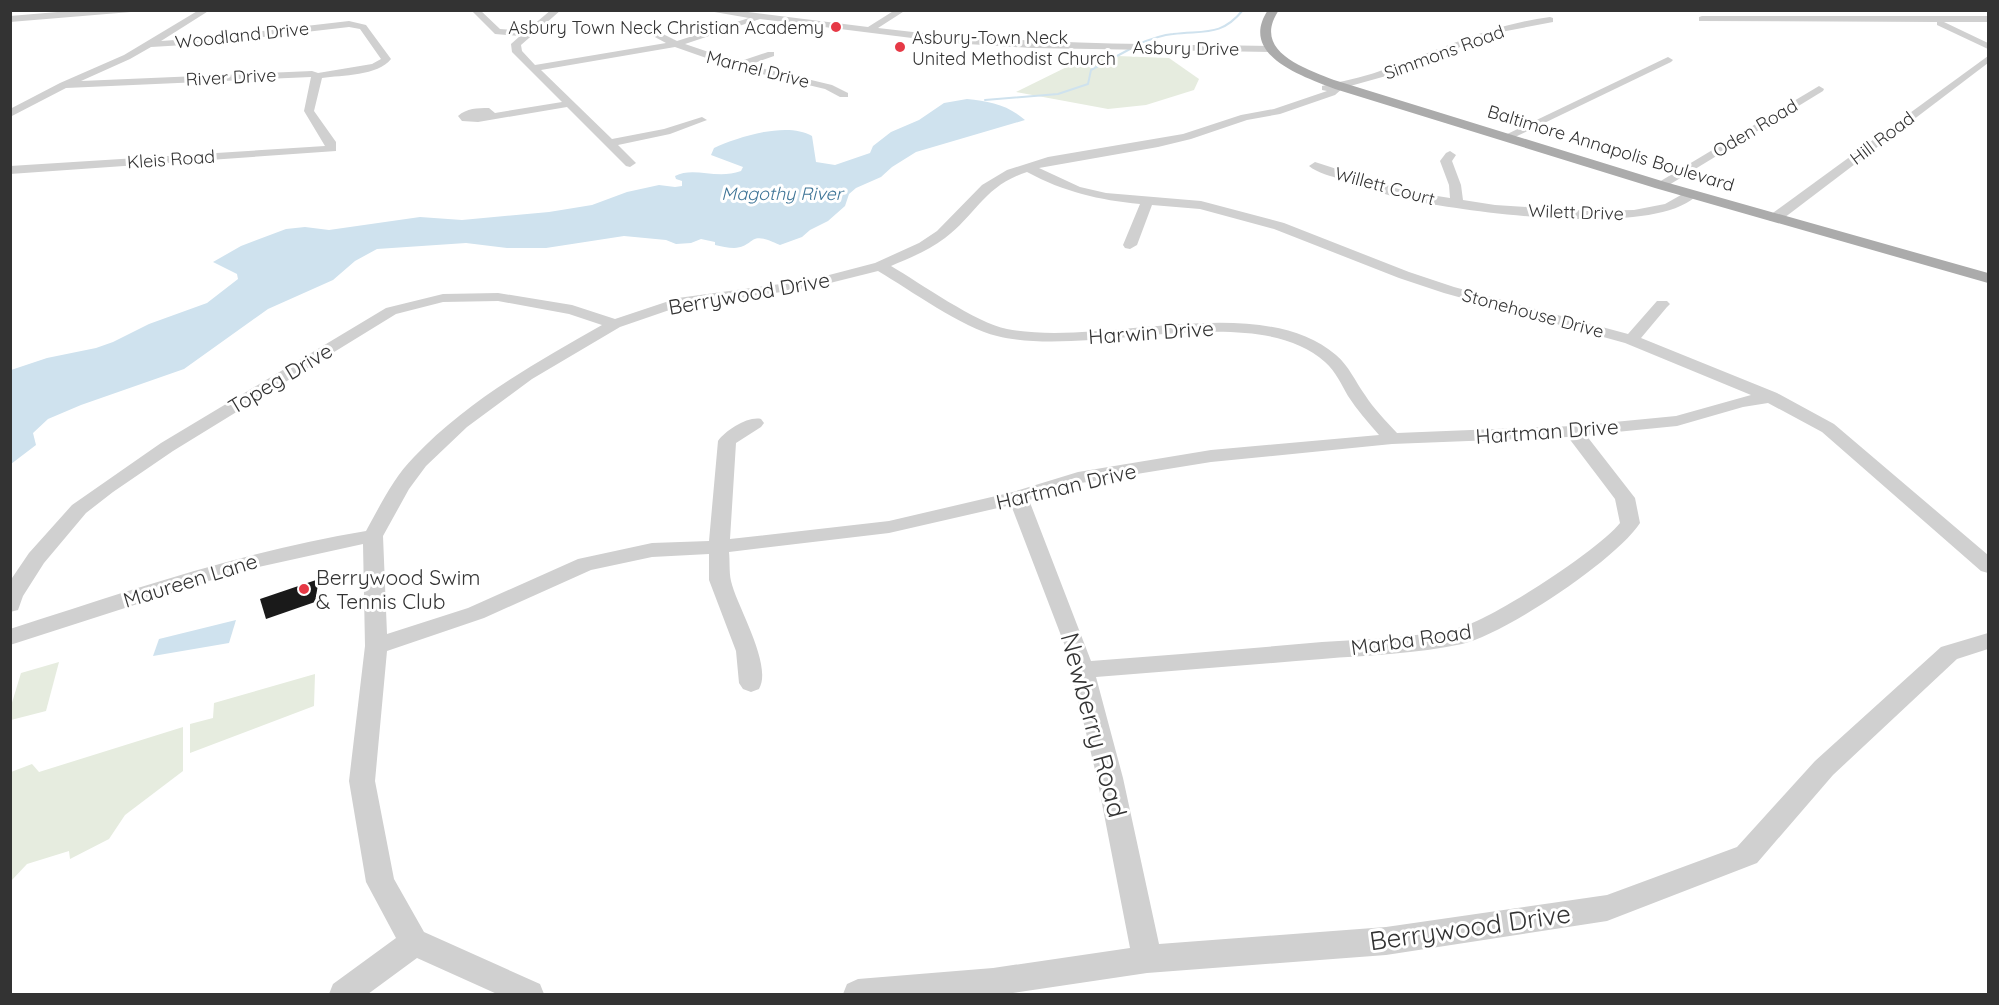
<svg xmlns="http://www.w3.org/2000/svg" width="1999" height="1005" font-family="Quicksand,sans-serif">
	<rect width="100%" height="100%" fill="#fff"/>
	<g fill="#e6ecdf">
		<polygon points="1091,55 1169,58 1199,79 1194,90 1146,105 1108,109 1016,92"/>
		<polygon points="59,662 46,711 11,720 11,706 21,673"/>
		<polygon points="315,674 314,706 190,753 190,724 213,718 214,703"/>
		<polygon points="183,727 183,771 125,815 109,839 70,859 69,851 27,864 11,881 11,772 32,764 39,772"/>
	</g>
	<g fill="#cfe2ee">
		<path d="M967 99C989 101 1008 105 1025 120L916 152 892 167 881 177 856 188 849 194 845 206 828 221 810 230 802 237 780 245C747 229 757 246 734 248 728 248 721 246 715 245V242L701 239 691 243 676 244 666 240 624 236 546 248H507L466 243 377 249 355 261 333 280 268 309 184 369 81 405 48 419 33 433 36 445 11 464V370L47 358 96 348 113 342 149 324 207 303 238 279 237 274 213 262 241 246 286 229 305 227 329 230 420 217 462 220 549 212 592 205 627 192 659 185 675 187 682 186V181L676 179 675 176C694 166 716 180 741 171L743 167 711 155 714 148C738 137 787 121 812 136L816 162 835 165 870 153 873 146 891 132 919 120 944 103Z"/>
		<polygon points="236,620 229,643 153,656 159,639"/>
	</g>
	<g fill="none" stroke-linecap="round" stroke-linejoin="round">
		<g stroke="#cfe2ee" stroke-width="2">
			<path d="M1136 45C1148 40 1160 35 1173 34 1204 30 1221 37 1243 10"/>
			<polyline points="985,100 1058,94 1088,84 1091,70 1130,49"/>
		</g>
	</g>
	<polygon fill="#1a1a1a" points="319,579 315,602 266,619 260,599"/>
	<g fill="none" stroke-linecap="round" stroke-linejoin="round">
		<g fill="#d0d0d0" fill-rule="evenodd">
			<polygon points="81,10 155,10 10,22 10,16"/>
			<path d="M199 10H210L161 41 202 38 349 21 366 25 391 59C378 76 342 75 322 78L314 111 336 142V151L10 174V166L325 146 304 111 311 77 66 88 10 117V109L60 83 124 55ZM349 27 360 29 381 59 372 64 318 73 312 71 81 81 130 59 151 47 202 44Z"/>
			<path d="M471 10H480L500 29 526 31 551 10H561L521 45 522 51 535 65 666 43 640 29 639 27 643 24 677 41 749 18 703 10H732L868 27 895 10H906L878 28C1009 44 1140 44 1271 46L1276 49 1271 52 1032 48 952 43 760 19 685 44 738 62 768 52H774V56L749 65 832 85 848 93V97H840L825 89 729 66 675 47 541 70 612 139 664 129 702 117 707 120 670 134 618 145 636 163 630 167 626 166 567 107 478 122 462 121 458 116C467 108 477 108 489 108L495 113 562 102 512 52 511 44 520 36 495 34Z"/>
			<polygon points="1702,16 1988,16 1988,22 1944,22 1988,43 1988,49 1937,25 1937,22 1699,21 1699,17"/>
			<path d="M1550 17 1553 18V22L1496 33 1386 76 1343 88 1335 95 1280 114 1247 120 1191 139 1158 147 1039 168 1080 187 1106 193 1201 201 1284 223 1409 272 1454 287 1628 334 1657 301H1667L1670 304 1667 307 1641 338 1777 393 1834 424 1988 555V573L1981 571 1822 432 1768 403 1743 407 1677 426 1586 435 1635 498 1640 523C1616 560 1505 634 1462 644 1417 654 1368 655 1322 659 1247 665 1171 671 1096 677L1123 778 1159 944 1386 927 1607 895 1737 847 1815 761 1941 647 1988 633V649L1957 659 1833 775 1757 863 1607 921 1386 955 1147 973 1006 994H843L847 984 858 979 993 968 1130 948 1097 778 1065 646 1011 505 889 533 729 552C730 561 729 572 731 581 737 607 773 665 759 689L751 692 743 689 739 683 736 651 709 580V554L652 557 591 570 484 618 387 651 375 781 394 879 424 932 540 984 544 994H497L417 958 368 994H329L333 984 396 938 366 882 349 781 365 646 363 544 240 571 10 645V629C128 591 244 551 366 531 380 506 393 478 414 457 467 401 535 363 602 325L569 314 498 301 443 302 396 314 173 451 113 492 86 513 44 563 23 596 18 610 10 612V581L29 553 72 505 161 443 386 308 443 294 498 293 572 305 615 319 678 298 810 280 875 263 919 243 937 231 982 185 1007 170 1048 157 1183 134 1241 115 1274 109 1327 91 1322 90V86C1342 81 1361 78 1380 71 1438 51 1488 25 1550 17ZM1027 172C1064 192 1099 200 1140 204L1123 245 1125 248 1130 249 1137 245 1152 205 1200 209 1274 229 1399 278 1444 293 1625 343 1751 395 1676 416 1573 426 1397 433C1386 421 1374 409 1365 395 1355 381 1349 366 1336 355 1258 289 1103 348 1007 329 976 323 920 283 891 266 909 258 928 251 945 238 977 214 984 186 1027 172ZM878 271C910 290 963 328 997 336 1090 359 1254 298 1325 362 1336 372 1341 384 1348 396 1357 410 1368 422 1379 435L1211 450 1078 472 1013 492 889 521 730 539 736 443 761 427 764 423 761 419C748 416 726 430 718 441L709 541 652 543 578 559 468 608 387 634 383 536 409 489 426 466 467 427 532 379 620 327 681 306 810 288ZM1568 437 1615 499 1620 523C1600 549 1490 621 1458 628 1414 638 1367 639 1322 642 1245 649 1168 655 1091 661L1029 500 1081 483 1211 462 1392 444Z"/>
			<polygon points="1988,56 1988,63 1780,221 1770,221 1768,218 1770,215"/>
			<polygon points="1668,57 1673,60 1671,62 1511,139 1507,140 1501,137"/>
			<polygon points="1819,86 1824,89 1823,91 1664,188 1656,188 1654,185"/>
			<path d="M1450 151 1456 155 1452 161 1461 185 1463 200 1495 205 1588 211 1634 210 1665 204 1688 191H1696L1698 194C1657 240 1461 211 1404 199 1383 194 1362 187 1342 180 1332 176 1317 173 1309 166L1315 162 1405 191 1450 198 1449 185 1440 161 1446 153Z"/>
		</g>
		<path fill="#ababab" fill-rule="evenodd" d="M1268 10H1279C1251 51 1304 68 1334 80L1665 182 1988 273V283L1655 188 1335 89C1302 76 1238 55 1268 10Z"/>
	</g>
	<g fill="#e63946" stroke="#fff" stroke-width="2">
		<circle cx="836" cy="27" r="6"/>
		<circle cx="900" cy="47" r="6"/>
		<circle cx="304" cy="589" r="6"/>
	</g>
	<g text-anchor="middle" dominant-baseline="central" stroke-width="6" stroke-linejoin="round" paint-order="stroke">
		<g font-size="18" fill="#333" stroke="#fff" text-anchor="end">
			<text x="824" y="27">Asbury Town Neck Christian Academy</text>
			<text x="912" y="37" text-anchor="start">Asbury-Town Neck<tspan x="912" dy="21">United Methodist Church</tspan></text>
		</g>
		<g font-size="18" fill="#333" stroke="#fff">
			<text transform="translate(242 35) rotate(-6)">Woodland Drive</text>
			<text transform="translate(1186 48) rotate(1)">Asbury Drive</text>
			<text transform="translate(1444 52) rotate(-20)">Simmons Road</text>
			<text transform="translate(758 69) rotate(14)">Marnel Drive</text>
			<text transform="translate(231 77) rotate(-3)">River Drive</text>
			<text transform="translate(1755 128) rotate(-31)">Oden Road</text>
			<text transform="translate(1882 138) rotate(-37)">Hill Road</text>
			<text transform="translate(1611 148) rotate(17)">Baltimore Annapolis Boulevard</text>
			<text transform="translate(171 159) rotate(-4)">Kleis Road</text>
			<text transform="translate(1385 186) rotate(15)">Willett Court</text>
			<text transform="translate(1576 212) rotate(2)">Wilett Drive</text>
			<text transform="translate(1533 313) rotate(15)">Stonehouse Drive</text>
		</g>
		<g font-size="18" font-style="italic" fill="#3f7597" stroke="#fff">
			<text x="782" y="193">Magothy River</text>
		</g>
		<g font-size="21" fill="#333" stroke="#fff">
			<text transform="translate(749 293) rotate(-10)">Berrywood Drive</text>
			<text transform="translate(1151 332) rotate(-4)">Harwin Drive</text>
			<text transform="translate(280 378) rotate(-31)">Topeg Drive</text>
			<text transform="translate(1547 431) rotate(-4)">Hartman Drive</text>
			<text transform="translate(1066 486) rotate(-13)">Hartman Drive</text>
			<text transform="translate(190 580) rotate(-17)">Maureen Lane</text>
			<text transform="translate(1411 639) rotate(-8)">Marba Road</text>
		</g>
		<g font-size="21" fill="#333" stroke="#fff" text-anchor="start">
			<text x="316" y="577">Berrywood Swim<tspan x="316" dy="24">&amp; Tennis Club</tspan></text>
		</g>
		<g font-size="26" fill="#333" stroke="#fff">
			<text transform="translate(1094 725) rotate(75)">Newberry Road</text>
			<text transform="translate(1470 927) rotate(-8)">Berrywood Drive</text>
		</g>
	</g>
	<rect width="1999" height="1005" fill="none" stroke="#333333" stroke-width="24"/>
</svg>
